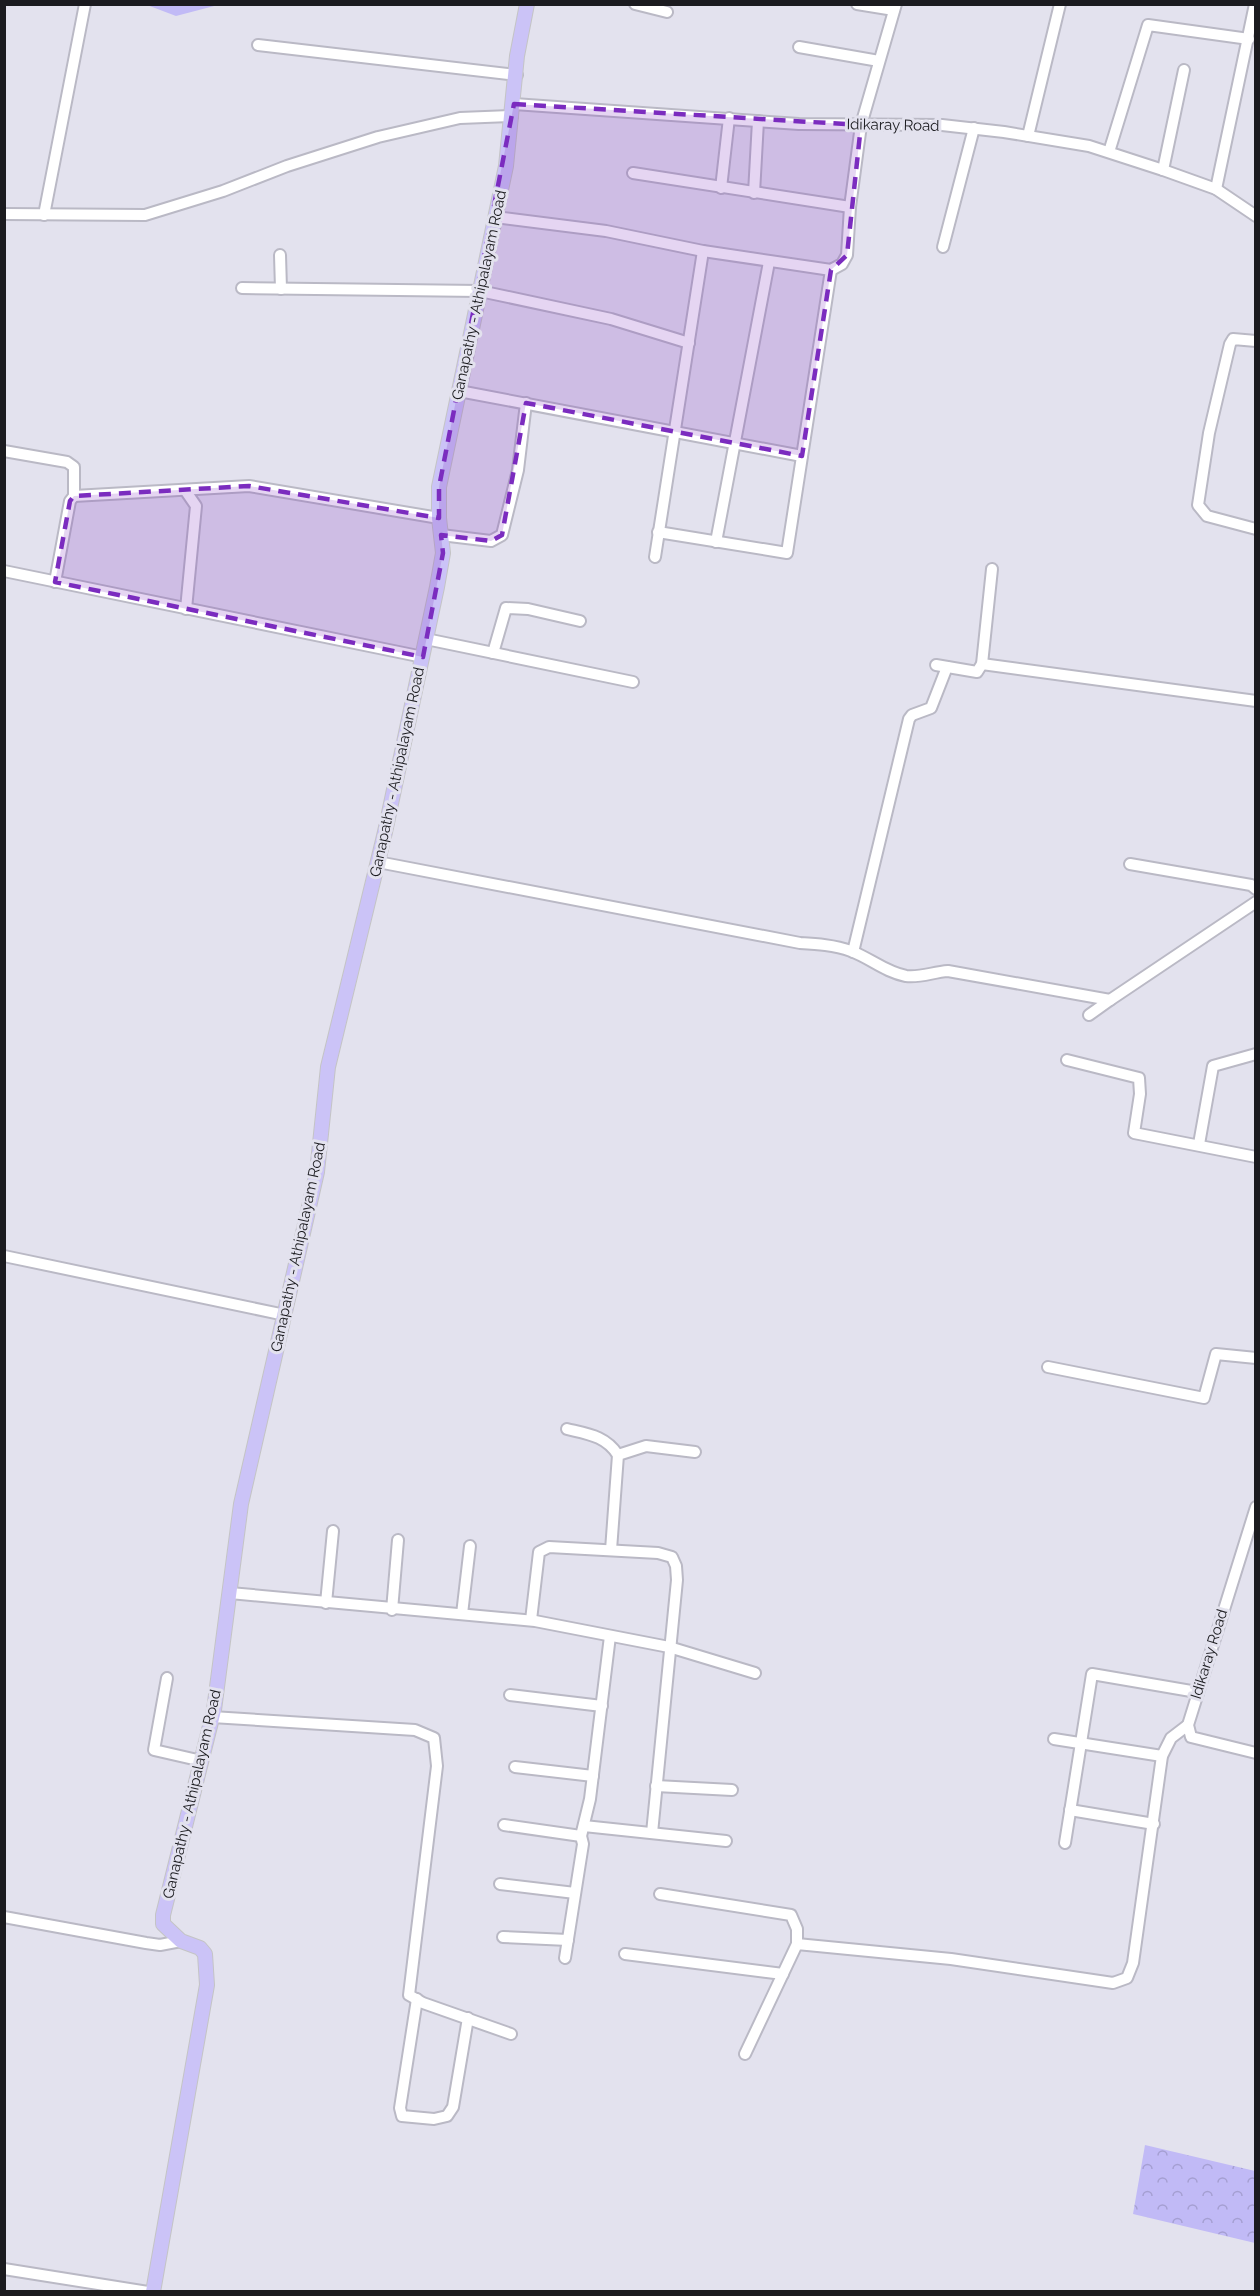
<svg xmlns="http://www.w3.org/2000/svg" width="1260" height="2296" font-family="Raleway,sans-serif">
	<defs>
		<pattern id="forest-crowns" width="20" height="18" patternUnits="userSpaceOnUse" patternTransform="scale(1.5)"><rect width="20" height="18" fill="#c1baf6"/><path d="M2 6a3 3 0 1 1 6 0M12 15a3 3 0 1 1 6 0" fill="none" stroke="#a59fd2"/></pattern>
	</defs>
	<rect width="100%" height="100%" fill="#e3e2ee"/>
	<polygon fill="#c1baf6" points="147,5 218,5 176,16"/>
	<polygon fill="url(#forest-crowns)" points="1145,2145 1255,2171 1255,2243 1133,2214"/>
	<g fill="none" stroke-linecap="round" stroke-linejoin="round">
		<defs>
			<g id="minor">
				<polyline points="635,4 667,12"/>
				<polyline points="857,4 894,10"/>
				<polyline points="258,45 517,75"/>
				<polyline points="799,47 879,61"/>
				<polyline points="514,104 799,124 942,125 1004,132 1089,146 1163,170 1216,189 1256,216"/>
				<polyline points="1028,136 1060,4"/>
				<polyline points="1109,152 1148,25 1249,39"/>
				<polyline points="1163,170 1184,70"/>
				<polyline points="633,173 850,207"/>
				<polyline points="721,188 729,118"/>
				<polyline points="1216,189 1255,4"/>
				<polyline points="754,193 758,121"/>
				<polyline points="4,214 145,215 223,191 287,166 378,137 460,118 512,116"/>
				<polyline points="44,215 85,4"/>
				<polyline points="495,217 606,231 703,251 831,270 842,264 847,255 850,207 861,125 896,4"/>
				<polyline points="943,247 974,128"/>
				<polyline points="280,255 281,289"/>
				<polyline points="242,288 480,291 611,319 689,343"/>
				<polyline points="1256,341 1233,339 1230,344 1209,433 1198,505 1207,516 1256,529"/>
				<polyline points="459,391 802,456"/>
				<polyline points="4,451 67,462 74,467 74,496 70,501 55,582"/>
				<polyline points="185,490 196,506 186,609"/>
				<polyline points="74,496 249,486 439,518"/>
				<polyline points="658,532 787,553 831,270"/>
				<polyline points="441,535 491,541 502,535 518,470 526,403"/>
				<polyline points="716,542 769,262"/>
				<polyline points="655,557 703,251"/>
				<polyline points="4,571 423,657"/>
				<polyline points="426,639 633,682"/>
				<polyline points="493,653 506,608 528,609 580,621"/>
				<polyline points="982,664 1256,701"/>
				<polyline points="936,665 977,672 982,664 992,569"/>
				<path d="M378 862 800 943C817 944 834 945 851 951 870 958 885 972 906 976 920 978 933 972 948 971L1110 1000 1089 1015"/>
				<polyline points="1130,864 1251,885 1256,889"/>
				<polyline points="853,952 909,719 912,715 931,708 947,667"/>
				<polyline points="1110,1000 1256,902"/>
				<polyline points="1067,1060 1139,1078 1140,1094 1134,1133 1256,1157"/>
				<polyline points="1199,1144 1213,1066 1256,1054"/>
				<polyline points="4,1256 285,1315"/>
				<polyline points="1048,1367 1204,1398 1216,1354 1256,1358"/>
				<path d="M567 1429C588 1434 606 1436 618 1455"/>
				<polyline points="1256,1507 1188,1725 1191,1737 1256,1753"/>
				<polyline points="611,1550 618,1455 646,1446 695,1452"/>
				<polyline points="230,1593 535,1621 669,1647 755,1673"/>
				<polyline points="326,1603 333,1531"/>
				<polyline points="392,1610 398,1540"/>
				<polyline points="462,1614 470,1546"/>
				<polyline points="531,1620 539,1552 549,1547 658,1553 672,1557 676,1566 677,1580 652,1833"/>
				<polyline points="167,1678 154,1750 202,1761"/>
				<polyline points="510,1695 602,1706"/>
				<polyline points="212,1717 415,1730 434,1738 437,1766 409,1995 423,2003 511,2034"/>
				<polyline points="1054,1739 1162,1756"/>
				<polyline points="515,1767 593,1776"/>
				<polyline points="656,1786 732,1790"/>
				<polyline points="1070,1810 1154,1824"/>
				<polyline points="504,1825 581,1836"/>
				<polyline points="584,1826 726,1841"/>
				<polyline points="1065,1843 1092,1674 1197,1692"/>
				<polyline points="500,1884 575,1893"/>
				<polyline points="660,1894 791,1915 797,1929 797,1944"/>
				<polyline points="4,1917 146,1943 160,1945 181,1941"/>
				<polyline points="503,1937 568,1940"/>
				<polyline points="625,1954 783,1974"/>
				<polyline points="565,1958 583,1844 581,1836 590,1799 610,1636"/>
				<polyline points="417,1999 400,2108 402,2116 434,2119 447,2116 453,2107 468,2018"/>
				<polyline points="745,2054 797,1944 951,1959 1113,1983 1127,1978 1133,1963 1162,1756 1171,1738 1188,1725"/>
				<polyline points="4,2269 148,2292"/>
			</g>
			<polyline id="major" points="153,2292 207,1985 205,1954 200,1948 181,1941 163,1924 163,1915 214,1710 241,1504 317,1172 328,1067 385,832 437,587 443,553 439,518 439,487 506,166 517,56 527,4"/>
		</defs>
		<use href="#minor" stroke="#bab9c5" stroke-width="14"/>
		<use href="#major" stroke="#c4c4c5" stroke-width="16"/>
		<use href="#minor" stroke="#fff" stroke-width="10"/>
		<use href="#major" stroke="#cbc3f7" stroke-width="14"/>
	</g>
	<path fill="#7b2cbf" fill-opacity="0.2" stroke="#7b2cbf" stroke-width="4.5" stroke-dasharray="12 8" stroke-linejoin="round" d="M514 104 861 125 847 255 831 270 802 456 526 403 502 535 491 541 441 535 443 553 423 657 55 582 70 501 74 496 249 486 439 518V487Z"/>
	<g text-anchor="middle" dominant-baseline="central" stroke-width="6" stroke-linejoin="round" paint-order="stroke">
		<g font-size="15" fill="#1b1b1f" stroke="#e3e2ee">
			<text transform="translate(893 125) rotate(1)">Idikaray Road</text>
			<text transform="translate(479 295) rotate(-78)">Ganapathy - Athipalayam Road</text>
			<text transform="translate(397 772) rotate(-78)">Ganapathy - Athipalayam Road</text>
			<text transform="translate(298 1247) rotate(-78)">Ganapathy - Athipalayam Road</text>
			<text transform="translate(1209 1654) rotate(-73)">Idikaray Road</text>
			<text transform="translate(192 1794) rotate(-77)">Ganapathy - Athipalayam Road</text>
		</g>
	</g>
	<rect width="1260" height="2296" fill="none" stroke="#1b1b1f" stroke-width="12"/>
</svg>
